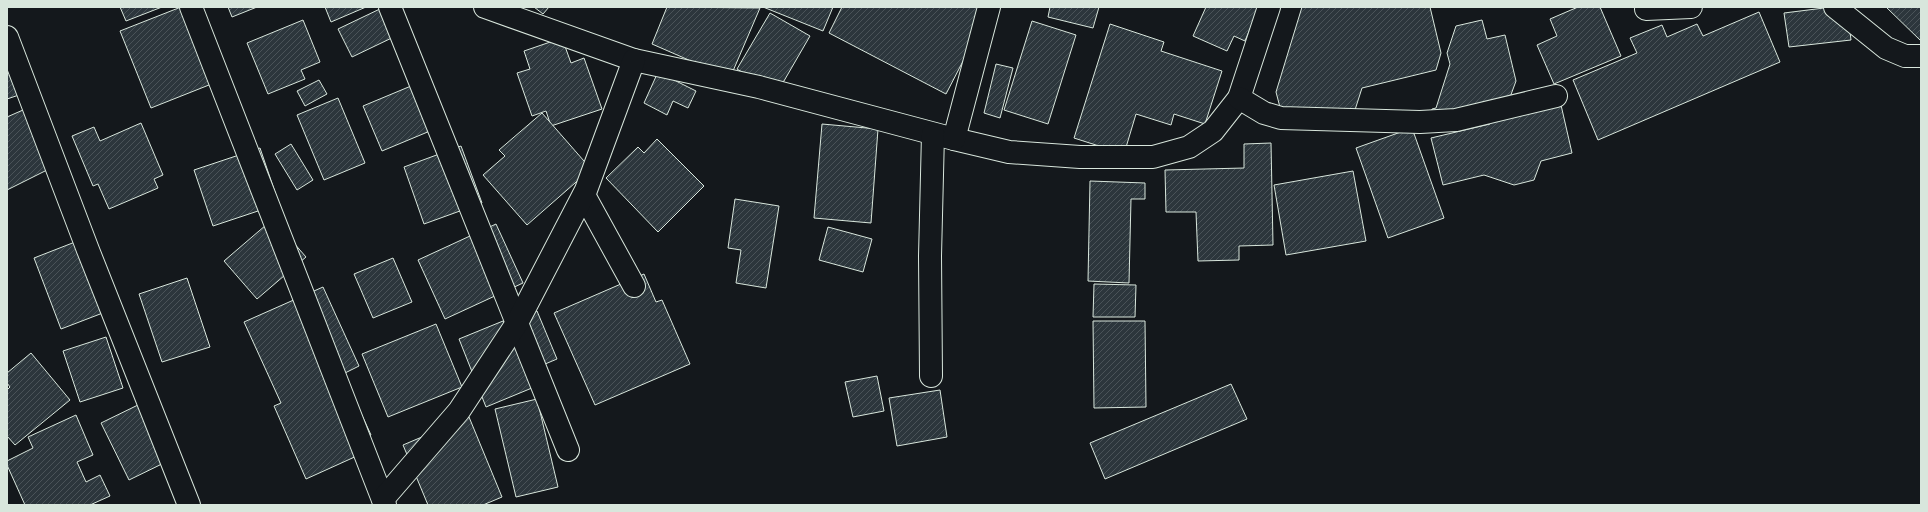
<svg xmlns="http://www.w3.org/2000/svg" width="1928" height="512" font-family="'Noto Serif',serif">
	<defs>
		<pattern id="building-hatch" width="6" height="6" patternUnits="userSpaceOnUse"><rect width="6" height="6" fill="#2c363c"/><path d="M-1 1l2-2M0 6l6-6M5 7l2-2" fill="none" stroke="#4a5358"/></pattern>
	</defs>
	<rect width="100%" height="100%" fill="#14181c"/>
	<g fill="url(#building-hatch)" stroke="#d8e6dc">
		<polygon points="120,7 162,7 126,21"/>
		<polygon points="181,7 214,83 151,108 120,31"/>
		<polygon points="228,7 257,7 232,17"/>
		<polygon points="325,7 366,7 331,22"/>
		<polygon points="384,7 400,34 352,57 338,29"/>
		<polygon points="534,7 549,7 543,14"/>
		<polygon points="667,7 760,8 730,78 652,44"/>
		<polygon points="763,7 833,7 823,31"/>
		<polygon points="842,7 991,7 946,94 829,33"/>
		<polygon points="1050,7 1099,7 1093,28 1048,17"/>
		<polygon points="1206,7 1259,7 1245,41 1234,36 1227,51 1193,36"/>
		<polygon points="1302,7 1430,7 1441,53 1436,70 1362,88 1354,113 1282,115 1276,92"/>
		<polygon points="1578,7 1600,7 1621,56 1554,84 1537,45 1557,36 1550,19"/>
		<polygon points="1832,7 1847,7 1851,40 1789,47 1784,13"/>
		<polygon points="1886,7 1921,7 1921,41"/>
		<polygon points="1759,12 1780,62 1598,140 1573,80 1637,53 1630,38 1662,25 1667,37 1697,24 1703,36"/>
		<polygon points="770,13 810,36 777,93 737,69"/>
		<polygon points="303,20 320,62 301,70 305,79 268,94 247,43"/>
		<polygon points="1482,20 1487,39 1505,35 1516,81 1509,100 1561,105 1572,153 1541,161 1534,180 1514,185 1484,175 1443,185 1431,138 1490,124 1495,106 1428,121 1432,109 1436,108 1450,64 1447,53 1456,26"/>
		<polygon points="1032,21 1076,35 1048,124 1004,110"/>
		<polygon points="1110,24 1164,42 1161,51 1222,71 1205,124 1174,114 1171,125 1136,114 1124,154 1074,138"/>
		<polygon points="562,38 571,63 584,58 602,109 551,126 546,111 532,116 517,73 530,69 524,51"/>
		<polygon points="7,53 22,94 7,99"/>
		<polygon points="996,64 1013,68 1000,118 984,113"/>
		<polygon points="658,72 696,91 688,108 673,101 667,115 644,103"/>
		<polygon points="319,80 327,94 305,106 297,91"/>
		<polygon points="423,81 442,126 382,151 363,106"/>
		<polygon points="338,98 365,163 324,180 297,115"/>
		<polygon points="23,110 51,168 7,190 7,117"/>
		<polygon points="542,113 591,169 527,225 483,175 505,156 499,150"/>
		<polygon points="141,123 163,175 154,179 158,188 109,209 98,184 93,186 72,136 94,127 100,141"/>
		<polygon points="822,124 878,129 871,223 814,218"/>
		<polygon points="1412,128 1444,218 1388,238 1356,148"/>
		<polygon points="657,139 704,186 658,232 606,178 638,147 644,153"/>
		<polygon points="1271,143 1273,245 1239,246 1239,260 1198,261 1196,212 1166,212 1165,170 1244,168 1244,144"/>
		<polygon points="291,144 313,180 297,190 275,154"/>
		<polygon points="461,146 482,203 424,224 404,167"/>
		<polygon points="260,148 279,204 213,226 194,170"/>
		<polygon points="1353,171 1366,241 1286,255 1274,185"/>
		<polygon points="1090,181 1145,183 1145,199 1131,199 1129,283 1088,281"/>
		<polygon points="735,199 779,206 766,288 736,283 741,250 728,248"/>
		<polygon points="273,219 306,257 257,299 224,261"/>
		<polygon points="496,224 523,283 445,319 418,260"/>
		<polygon points="828,227 872,239 863,272 819,260"/>
		<polygon points="93,235 121,306 61,329 34,258"/>
		<polygon points="393,258 412,302 373,318 354,274"/>
		<polygon points="644,274 656,302 662,300 690,364 595,405 554,313"/>
		<polygon points="187,278 210,347 162,362 139,294"/>
		<polygon points="1094,284 1136,285 1135,317 1093,317"/>
		<polygon points="323,287 359,366 343,374 371,435 353,443 359,455 306,479 274,406 281,403 244,322"/>
		<polygon points="537,311 557,359 538,367 544,383 486,407 459,339 503,321 505,324"/>
		<polygon points="1093,321 1145,321 1146,407 1094,408"/>
		<polygon points="436,324 462,387 388,417 362,354"/>
		<polygon points="106,337 123,388 80,402 63,351"/>
		<polygon points="31,353 70,400 15,445 7,436 7,390 10,387 7,383 7,373"/>
		<polygon points="877,376 884,411 853,417 845,382"/>
		<polygon points="1231,384 1247,419 1105,479 1090,443"/>
		<polygon points="940,390 947,437 897,446 889,398"/>
		<polygon points="537,399 558,487 516,497 495,409"/>
		<polygon points="140,404 168,461 129,480 101,423"/>
		<polygon points="76,415 93,455 77,462 86,482 100,475 110,496 90,505 25,505 7,465 7,461 33,448 28,437"/>
		<polygon points="469,417 502,497 483,505 428,505 403,445"/>
	</g>
	<g fill="none" stroke-linecap="round" stroke-linejoin="round">
		<defs>
			<g id="minor">
				<polyline points="191,7 385,505"/>
				<polyline points="390,7 568,450"/>
				<polyline points="485,7 634,60 759,87 954,139 1009,152 1080,157 1153,157 1189,147 1213,131 1239,98 1269,7"/>
				<polyline points="1835,7 1886,48 1905,56 1921,56"/>
				<polyline points="1646,9 1691,7"/>
				<polyline points="7,37 88,250 189,505"/>
				<polyline points="1239,98 1264,113 1281,118 1420,122 1456,120 1556,96"/>
				<polyline points="954,139 989,7"/>
				<polyline points="584,195 634,286"/>
				<polyline points="931,376 930,256 933,134"/>
				<polyline points="383,499 459,411 517,323 586,190 634,60"/>
			</g>
		</defs>
		<use href="#minor" stroke="#d8e6dc" stroke-width="24"/>
		<use href="#minor" stroke="#14181c" stroke-width="22"/>
	</g>
	<rect width="1928" height="512" fill="none" stroke="#d8e6dc" stroke-width="16"/>
</svg>
